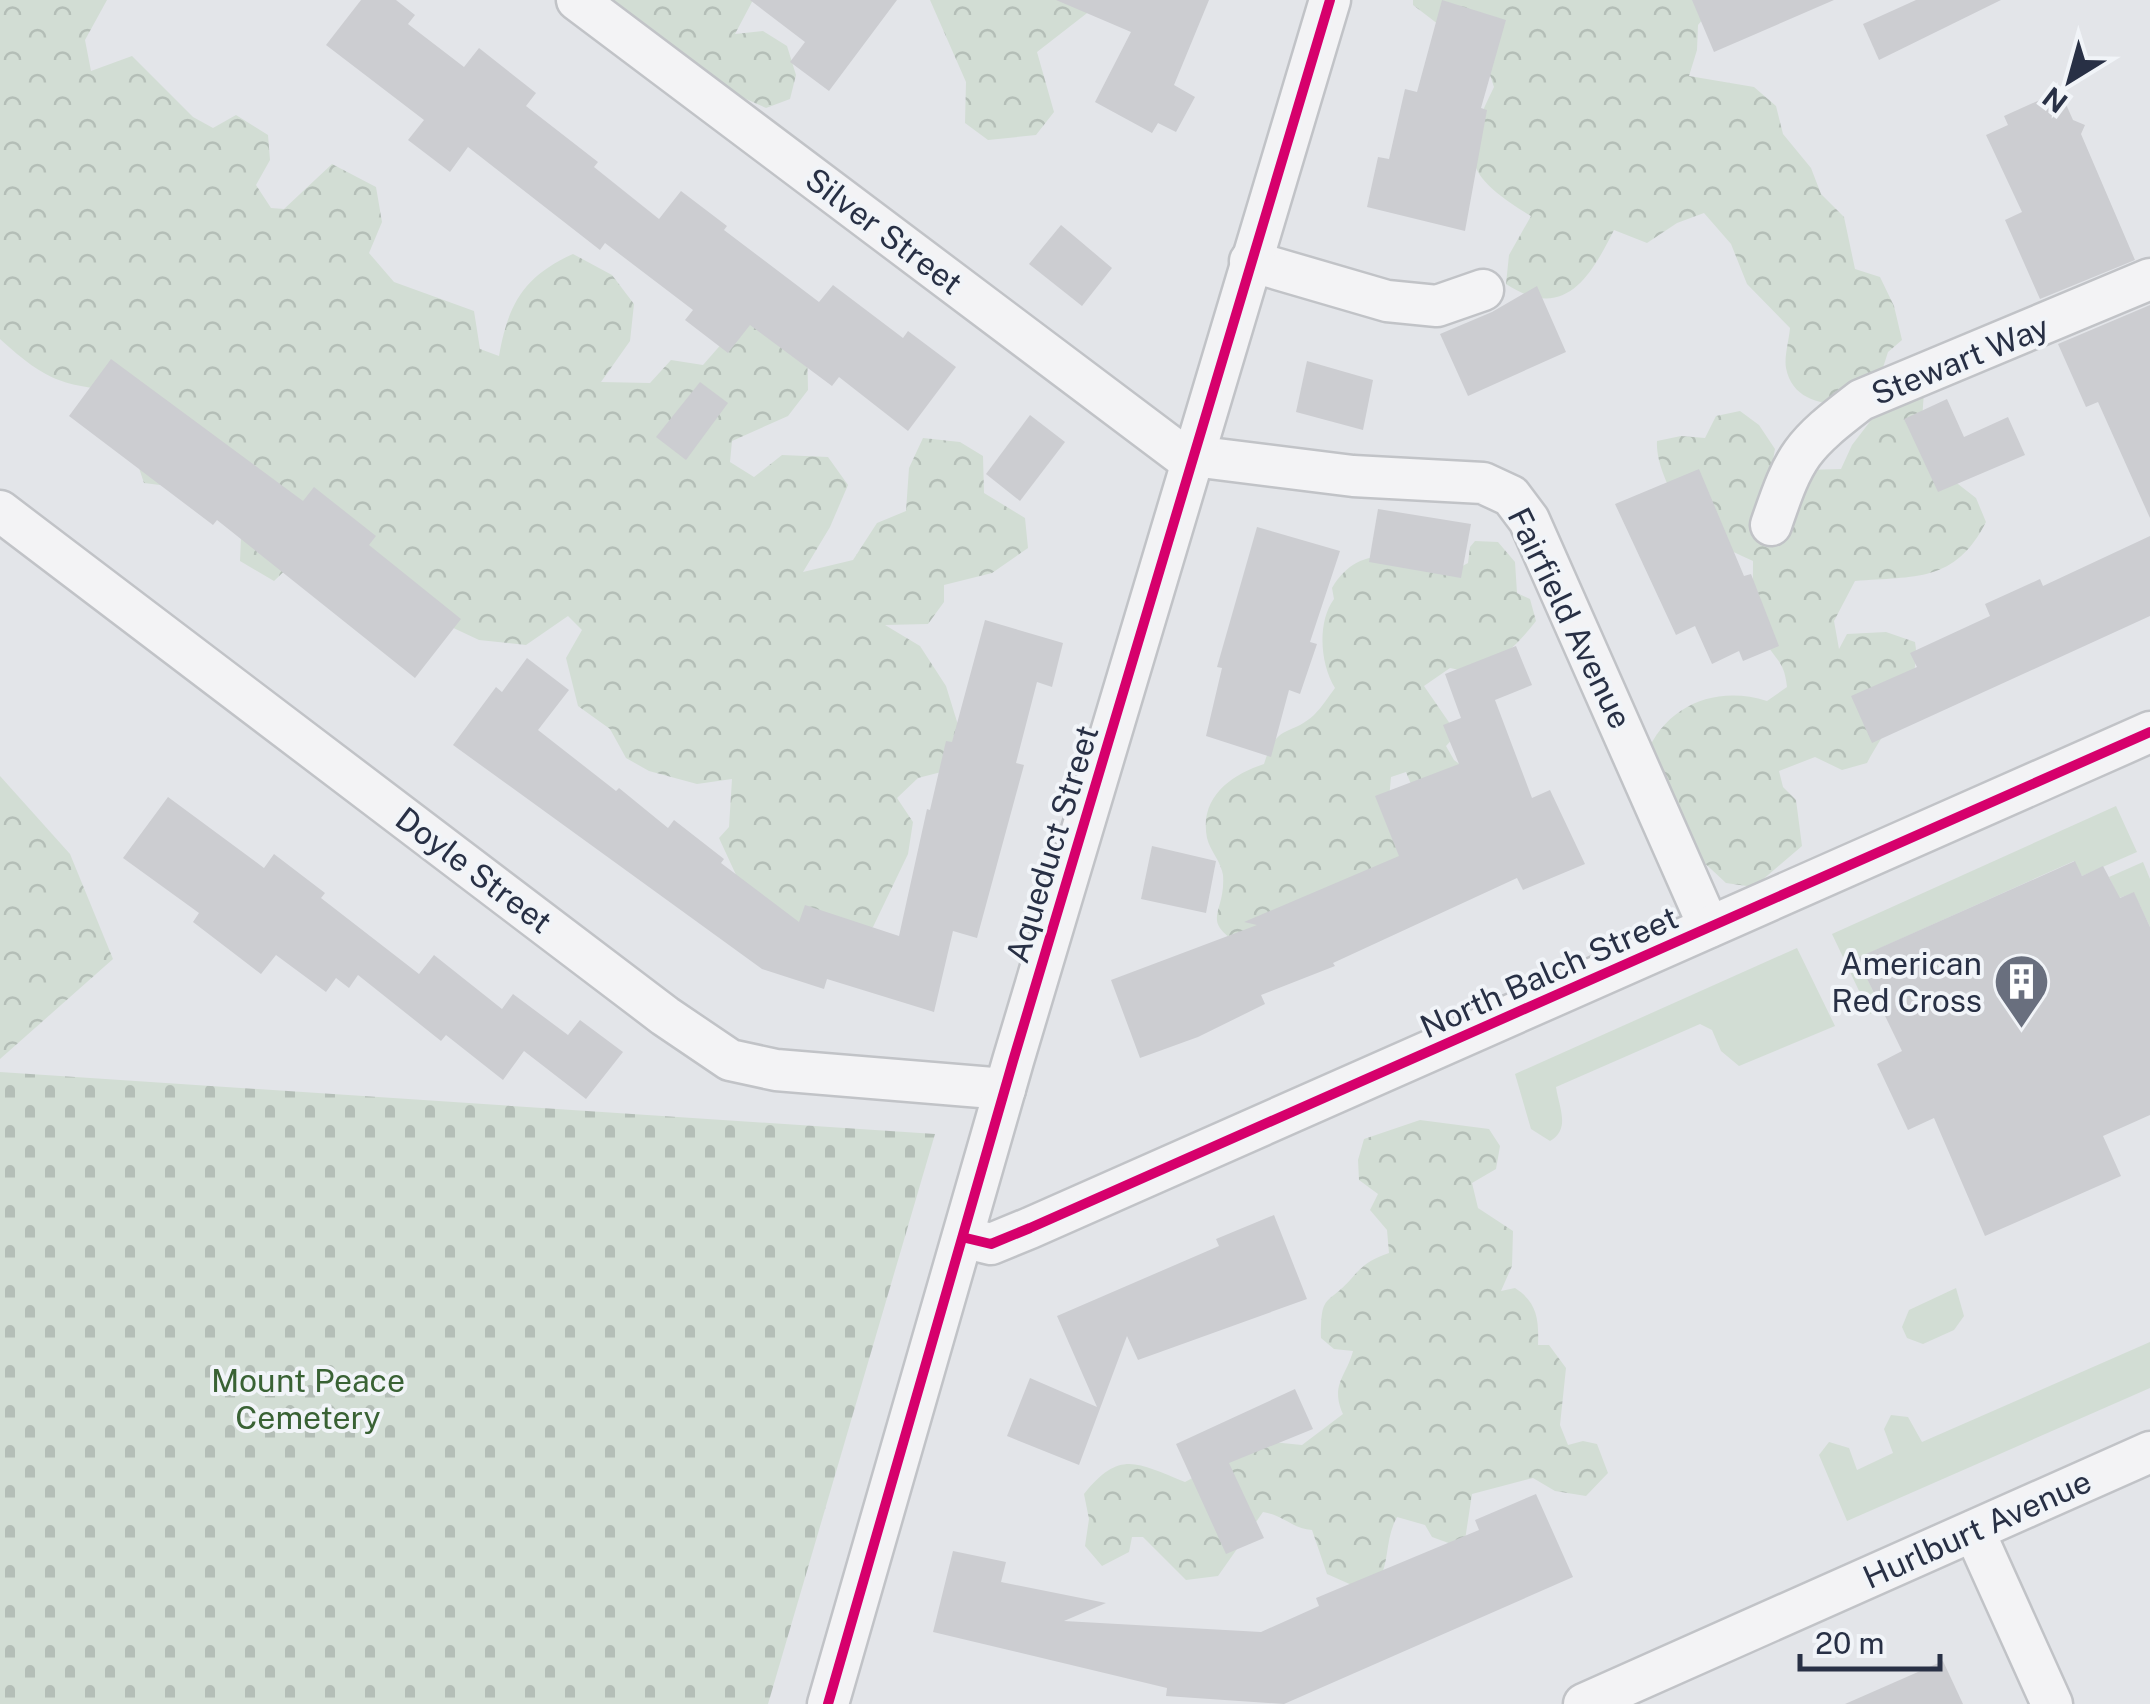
<svg xmlns="http://www.w3.org/2000/svg" width="2150" height="1704" font-family="'Public Sans',sans-serif">
	<defs>
		<pattern id="forest-crowns" width="20" height="18" patternUnits="userSpaceOnUse" patternTransform="scale(2.5)"><rect width="20" height="18" fill="#d2ddd4"/><path d="M2 6a3 3 0 1 1 6 0M12 15a3 3 0 1 1 6 0" fill="none" stroke="#b4beb7"/></pattern>
		<pattern id="cemetery-stones" width="16" height="16" patternUnits="userSpaceOnUse" patternTransform="scale(2.5)"><rect width="16" height="16" fill="#d2ddd4"/><path d="M2 7V4a2 2 0 0 1 4 0v3zM10 15v-3a2 2 0 0 1 4 0v3z" fill="#b4beb7"/></pattern>
	</defs>
	<rect width="100%" height="100%" fill="#e3e5e9"/>
	<g fill="#d2ddd4">
		<polygon points="2116,806 2137,852 2082,876 2074,861 1858,958 1881,1009 1870,1014 1832,934"/>
		<polygon points="2143,862 2150,879 2150,927 2134,893 2119,898 2109,877"/>
		<path d="M1797 948 1835 1026 1739 1066 1721 1051 1712 1030 1700 1024 1556 1087C1559 1108 1571 1129 1550 1141L1531 1129 1515 1074Z"/>
		<polygon points="1956,1288 1964,1316 1954,1330 1923,1344 1907,1338 1902,1327 1909,1310"/>
		<polygon points="2150,1342 2150,1388 1847,1521 1819,1455 1829,1442 1849,1448 1857,1470 1893,1453 1884,1429 1891,1415 1908,1417 1922,1442"/>
	</g>
	<g fill="url(#forest-crowns)">
		<path d="M0 0H107L85 40 91 71 132 56 193 117 213 128 236 115 268 135 270 160 256 185 271 208 284 209 332 164 376 187 382 222 369 253 394 282 474 311 480 349 499 356C508 304 524 276 573 254L612 275 634 304 630 341 601 382 650 383 671 360 703 365 738 325H770L807 342 808 390 788 416 732 441 730 462 754 477 782 455 828 457 848 485 830 527 803 572 853 560 877 523 906 511 909 468 923 438 960 442 983 456 984 493 1025 518 1028 548 992 573 944 585V602L928 624 885 625 920 646 946 686 962 738 949 770 918 778 897 798 913 822 908 854 873 927 819 940 749 903 719 838 729 827 732 779 697 784 649 771 626 758 610 729 578 706 566 658 582 630 568 616 526 645 479 640 300 556 274 581 240 561 242 513 184 488 144 483 137 462 130 391C66 387 48 383 0 339Z"/>
		<polygon points="609,0 753,0 735,34 763,31 787,46 796,75 790,99 766,108 737,95 717,78 667,58"/>
		<polygon points="930,0 1089,0 1091,10 1037,52 1054,112 1036,135 988,140 965,123 966,82"/>
		<path d="M1413 0H1719L1698 25 1697 50 1689 76 1754 87 1776 106 1783 134 1811 168 1821 194 1844 217 1855 269 1880 277 1894 306 1902 340 1888 352 1872 402C1841 406 1794 409 1786 368 1784 357 1789 340 1790 328L1747 284 1731 244 1704 213 1677 223 1647 243 1614 230C1590 278 1564 322 1506 284L1509 255 1531 216C1462 174 1460 156 1494 87L1485 60 1413 5Z"/>
		<path d="M1924 392 1921 434 1949 477 1976 498 1986 522C1955 583 1915 576 1855 581L1834 621 1839 649 1847 634 1886 632 1915 642C1923 684 1886 727 1867 763L1842 770 1815 757 1779 771 1783 787 1796 800 1802 846 1754 887 1726 883 1696 855 1646 755C1666 705 1716 685 1767 701L1787 687C1784 659 1775 661 1764 639 1751 614 1753 589 1753 561 1739 554 1722 548 1709 539 1684 523 1655 470 1657 441L1681 436 1705 438 1716 416 1740 411 1759 425 1775 449 1771 471 1841 469 1852 445 1885 402Z"/>
		<path d="M1475 541 1498 542 1515 562 1517 593 1530 599 1536 621C1515 648 1486 678 1450 668L1424 686 1457 734 1446 746 1454 760 1469 771 1413 789 1406 772 1391 777 1389 799 1410 852 1244 947C1197 919 1226 916 1223 875 1221 861 1210 851 1207 838 1199 797 1231 775 1264 764 1277 722 1290 737 1314 715 1322 707 1328 697 1335 688 1320 664 1317 622 1334 599L1332 588C1361 538 1410 559 1457 569L1468 563 1470 547Z"/>
		<polygon points="0,776 70,854 113,959 0,1059"/>
		<path d="M1420 1120 1489 1129 1500 1146 1496 1169 1472 1183 1478 1208 1513 1231 1512 1266 1501 1291 1515 1288C1537 1302 1539 1319 1538 1345H1549L1566 1368 1560 1425 1568 1445 1583 1441 1597 1444 1608 1473 1586 1496 1555 1491 1533 1478 1472 1494 1465 1540 1454 1545 1432 1537 1425 1525 1397 1517C1385 1539 1390 1559 1379 1581L1354 1586 1327 1574 1312 1530C1293 1529 1283 1515 1263 1512L1218 1576 1186 1580 1143 1537H1132L1129 1552 1102 1566 1085 1546 1089 1519 1084 1494C1120 1449 1137 1463 1185 1482L1262 1441 1302 1445 1343 1414C1330 1385 1346 1377 1353 1351L1334 1349 1321 1338C1321 1292 1326 1307 1351 1279 1364 1264 1370 1260 1389 1253L1387 1230 1370 1210 1378 1194 1359 1180 1358 1160 1364 1139Z"/>
	</g>
	<polygon fill="url(#cemetery-stones)" points="0,1072 935,1134 768,1704 0,1704"/>
	<g fill="#cccdd1">
		<polygon points="361,0 396,0 415,15 408,24 464,67 479,48 536,93 526,106 598,162 594,167 659,219 681,191 727,226 724,230 819,302 833,285 903,338 908,331 956,367 908,431 839,377 832,386 750,325 728,353 685,320 693,310 605,243 600,250 468,147 450,172 408,140 424,120 326,45"/>
		<polygon points="750,0 897,0 829,91 790,62 805,42"/>
		<polygon points="1056,0 1209,0 1174,85 1195,97 1176,132 1158,123 1152,133 1095,102 1131,32"/>
		<polygon points="1442,0 1506,20 1481,108 1487,110 1465,231 1367,207 1378,157 1389,159 1405,89 1417,92"/>
		<polygon points="1692,0 1834,0 1714,52"/>
		<polygon points="1916,0 2001,0 1879,60 1863,24"/>
		<polygon points="2060,91 2073,120 2085,125 2081,134 2135,260 2040,299 2005,220 2022,212 1986,135 2008,125 2004,116"/>
		<polygon points="1061,225 1112,268 1082,306 1029,264"/>
		<polygon points="1537,286 1566,352 1468,396 1440,334 1492,312"/>
		<polygon points="2150,305 2150,518 2098,402 2086,407 2058,344"/>
		<polygon points="111,359 303,501 314,487 376,536 369,545 461,619 415,678 217,520 213,525 69,416"/>
		<polygon points="1307,361 1373,380 1363,430 1296,412"/>
		<polygon points="700,382 728,403 686,460 656,437"/>
		<polygon points="1947,399 1964,437 2008,417 2025,455 1938,492 1904,419"/>
		<polygon points="1030,415 1065,442 1020,501 986,474"/>
		<polygon points="1699,469 1744,576 1751,574 1779,646 1743,661 1739,651 1712,664 1695,626 1676,635 1615,504"/>
		<polygon points="1378,509 1471,524 1461,578 1369,562"/>
		<polygon points="1257,527 1340,551 1310,642 1317,644 1300,694 1289,690 1271,757 1206,736 1222,668 1217,667"/>
		<polygon points="2150,536 2150,616 1872,743 1851,696 1917,667 1910,653 1990,616 1985,604 2040,579 2043,586"/>
		<polygon points="985,620 1063,643 1052,687 1037,682 1016,763 1024,765 977,938 953,931 934,1012 827,979 824,989 762,969 453,745 496,687 502,692 527,658 569,690 538,730 616,791 619,788 668,828 674,820 724,859 721,863 799,922 805,905 899,936 927,809 930,810 946,741 952,742"/>
		<polygon points="1516,646 1532,685 1495,700 1532,798 1550,790 1585,864 1523,890 1517,878 1333,963 1335,966 1261,995 1265,1004 1198,1037 1140,1058 1111,980 1257,925 1244,922 1399,856 1375,796 1459,764 1443,725 1461,718 1445,674"/>
		<polygon points="168,797 264,868 274,854 325,893 321,898 419,974 434,955 502,1009 513,994 568,1035 580,1020 623,1052 586,1099 524,1051 503,1080 446,1035 441,1041 358,975 349,988 336,978 326,992 276,955 261,974 193,922 199,913 123,858"/>
		<polygon points="1152,846 1216,861 1206,913 1141,899"/>
		<polygon points="2075,861 2082,876 2103,866 2120,898 2134,892 2150,927 2150,1115 2103,1136 2121,1176 1985,1236 1934,1118 1908,1130 1877,1064 1902,1051 1857,958"/>
		<polygon points="1274,1215 1307,1299 1138,1360 1127,1336 1079,1465 1007,1436 1030,1378 1097,1407 1057,1316 1219,1246 1216,1239"/>
		<polygon points="1295,1389 1313,1429 1229,1463 1264,1538 1226,1554 1176,1444"/>
		<polygon points="1536,1494 1573,1577 1284,1704 1166,1696 1167,1688 933,1632 953,1551 1006,1562 1001,1582 1106,1603 1064,1621 1261,1632 1319,1606 1316,1598 1479,1530 1475,1520"/>
		<polygon points="1943,1661 1963,1704 1845,1704"/>
	</g>
	<g fill="none" stroke-linecap="round" stroke-linejoin="round">
		<defs>
			<g id="minor">
				<polyline points="577,0 1191,462"/>
				<polyline points="1250,261 1387,301 1437,306 1483,290"/>
				<polyline points="1193,456 1353,476 1483,483 1511,496 1529,520 1709,927"/>
				<polyline points="0,511 665,1016 730,1060 776,1070 1005,1089"/>
				<path d="M1771 525C1795 454 1801 446 1861 400L2150 279"/>
				<polyline points="966,1238 991,1244 1030,1228 2150,732"/>
				<polyline points="1974,1531 2052,1704"/>
				<polyline points="828,1704 1013,1061 1330,0"/>
				<polyline points="1584,1704 2150,1452"/>
			</g>
		</defs>
		<use href="#minor" stroke="#c1c3c7" stroke-width="45"/>
		<use href="#minor" stroke="#f3f3f5" stroke-width="40"/>
		<defs>
			<g id="cycleway">
				<polyline points="966,1238 991,1244 1030,1228 2150,732"/>
				<polyline points="828,1704 1013,1061 1330,0"/>
			</g>
		</defs>
		<use href="#cycleway" stroke="#f1f4f8" stroke-width="16"/>
		<use href="#cycleway" stroke="#d6006c" stroke-width="10"/>
	</g>
	<defs>
		<symbol id="building-pin" viewBox="-11 -11 22 30"><path d="M0 17L-7.5 6A9.5 9.5 0 1 1 7.5 6Z" fill="#696f7e" stroke="#f1f4f8"/><path d="M-4-6H4V6H1V3H-1V6H-4ZM-2.5-4.3h1.7v1.8h-1.7ZM.8-4.3h1.7v1.8H.8ZM-2.5-1h1.7V.8h-1.7ZM.8-1h1.7V.8H.8Z" fill="#fff"/></symbol>
	</defs>
	<g fill-rule="evenodd">
		<use href="#building-pin" x="1990" y="950" width="63" height="86"/>
	</g>
	<g text-anchor="middle" dominant-baseline="central" stroke-width="8" stroke-linejoin="round" paint-order="stroke">
		<g font-size="32" fill="#283045" stroke="#f1f4f8">
			<text transform="translate(884 231) rotate(37)">Silver Street</text>
			<text transform="translate(1960 360) rotate(-22)">Stewart Way</text>
			<text transform="translate(1570 618) rotate(64)">Fairfield Avenue</text>
			<text transform="translate(1052 844) rotate(-73)">Aqueduct Street</text>
			<text transform="translate(474 870) rotate(37)">Doyle Street</text>
			<text transform="translate(1549 972) rotate(-24)">North Balch Street</text>
			<text transform="translate(1977 1529) rotate(-24)">Hurlburt Avenue</text>
		</g>
		<g font-size="32" fill="#283045" stroke="#f1f4f8" text-anchor="end">
			<text x="1982" y="963">American<tspan x="1982" dy="37">Red Cross</tspan></text>
		</g>
		<g font-size="32" fill="#396234" stroke="#f1f4f8">
			<text x="308" y="1380">Mount Peace<tspan x="308" dy="37">Cemetery</tspan></text>
		</g>
	</g>
	<g transform="translate(2070 80) rotate(217)" stroke="#f1f4f8" stroke-width="8" paint-order="stroke">
	<path d="M0-8L18 38L0 25L-18 38Z" fill="#283045"/>
	<text y="-15" font-size="28" font-weight="bold" text-anchor="middle" fill="#283045">N</text>
	</g>
	<path d="M1800 1654v15h140v-15" fill="none" stroke="#283045" stroke-width="5"/>
	<text x="1815" y="1654" font-size="30" fill="#283045" stroke="#f1f4f8" stroke-width="8" paint-order="stroke">20 m</text>
</svg>
